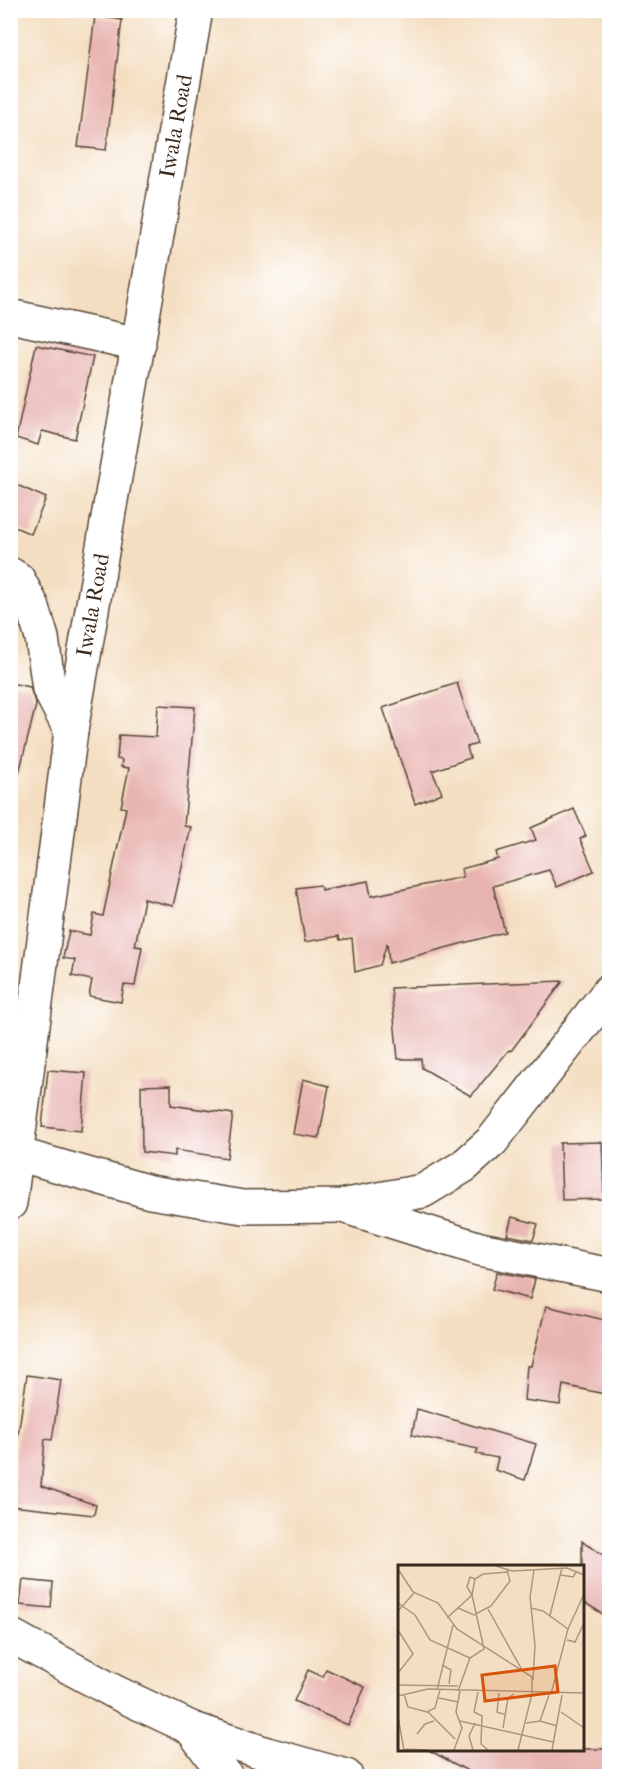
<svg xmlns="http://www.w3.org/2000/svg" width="620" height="1787" font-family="'IM FELL French Canon',serif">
	<rect width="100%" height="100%" fill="#fff"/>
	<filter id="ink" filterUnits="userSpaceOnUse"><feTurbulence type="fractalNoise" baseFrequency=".0167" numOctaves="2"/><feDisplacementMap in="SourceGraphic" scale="12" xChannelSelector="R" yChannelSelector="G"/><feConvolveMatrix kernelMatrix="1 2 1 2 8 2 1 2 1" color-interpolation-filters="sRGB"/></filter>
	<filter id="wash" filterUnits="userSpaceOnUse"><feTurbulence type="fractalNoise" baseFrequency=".008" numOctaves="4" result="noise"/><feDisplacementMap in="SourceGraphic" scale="24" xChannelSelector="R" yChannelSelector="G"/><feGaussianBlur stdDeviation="1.35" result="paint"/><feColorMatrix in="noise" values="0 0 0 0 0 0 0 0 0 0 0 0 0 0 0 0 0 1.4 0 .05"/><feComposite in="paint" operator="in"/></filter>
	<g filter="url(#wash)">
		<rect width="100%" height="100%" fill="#f4dec1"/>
		<g id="blocks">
			<g fill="#e8b4b0">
				<polygon points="95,16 122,20 106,150 78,147"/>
				<polygon points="36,345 93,357 75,439 42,431 38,445 16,438"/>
				<polygon points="10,482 46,498 31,534 10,525"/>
				<polygon points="10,683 30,687 36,705 19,773 10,772"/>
				<polygon points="457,683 477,744 467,747 470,758 432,771 442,793 415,804 383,708"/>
				<polygon points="158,705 195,707 184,826 191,827 173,906 144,899 135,946 142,947 135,986 124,985 121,1002 89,996 92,980 72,976 75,960 63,958 69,931 90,935 94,914 103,916 126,808 121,807 129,768 121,767 122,760 117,759 119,735 156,737"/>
				<polygon points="574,809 586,836 580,839 594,871 557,887 549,870 493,886 505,932 389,963 387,943 380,965 355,972 352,938 340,940 339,936 305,942 296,888 320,885 321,890 368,881 371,896 463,877 461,869 498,859 496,852 536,840 531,828"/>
				<polygon points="563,981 511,1051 509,1050 471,1096 422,1068 421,1059 398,1059 391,988"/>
				<polygon points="48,1070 86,1073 81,1131 42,1127"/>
				<polygon points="303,1079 329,1086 319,1138 293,1134"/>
				<polygon points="171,1085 171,1105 233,1114 227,1158 175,1150 175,1156 142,1152 141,1086"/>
				<polygon points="602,1142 604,1199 562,1200 560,1143"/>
				<polygon points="512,1217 538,1224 533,1240 507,1235"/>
				<polygon points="497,1272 535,1279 530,1299 492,1289"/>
				<polygon points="546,1306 609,1321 609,1395 563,1385 560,1405 524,1400 527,1366 531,1366"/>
				<polygon points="27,1375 61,1380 52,1440 45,1439 41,1486 96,1505 94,1515 11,1506 15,1455"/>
				<polygon points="417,1409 536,1444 525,1480 495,1470 498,1458 476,1454 478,1449 412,1435"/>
				<polygon points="582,1541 609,1559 609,1618 582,1601"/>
				<polygon points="23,1580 53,1583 51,1608 20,1605"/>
				<polygon points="326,1669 365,1687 348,1725 294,1701 308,1670 323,1677"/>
				<polygon points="427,1749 609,1749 609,1776 477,1776"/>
			</g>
		</g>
	</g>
	<g filter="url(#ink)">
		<use href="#blocks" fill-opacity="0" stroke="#574536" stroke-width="1.5"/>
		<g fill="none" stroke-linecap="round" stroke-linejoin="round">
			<defs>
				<g id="minor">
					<polyline points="10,316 139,344"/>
					<polyline points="10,574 18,579 32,605 42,638 49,689 71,731"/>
					<polyline points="10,1152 150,1192 243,1207 341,1206 423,1191 464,1166 492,1141 610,990"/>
					<polyline points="10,1203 71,731 196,10"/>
					<polyline points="346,1207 480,1249 610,1275"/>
					<polyline points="10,1635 115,1692 191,1728 267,1754 346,1776"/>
					<polyline points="191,1728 226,1776"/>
				</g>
			</defs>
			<use href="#minor" stroke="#574536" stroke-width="36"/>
			<use href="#minor" stroke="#fff" stroke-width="33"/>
		</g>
	</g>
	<g text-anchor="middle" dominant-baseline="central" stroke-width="4.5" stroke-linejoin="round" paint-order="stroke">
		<g font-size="22" fill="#3b2a1e" stroke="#fff">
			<text transform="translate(176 126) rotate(-80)">Iwala Road</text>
			<text transform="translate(93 605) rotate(-80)">Iwala Road</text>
		</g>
	</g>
	<g transform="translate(398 1565)">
		<rect width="186" height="186" fill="#f4dec1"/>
		<path fill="none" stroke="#aa9680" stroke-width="1.5" d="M98 1 114 6 169 3 186 10M0 4 15 27 40 38 59 64 134 112V129L120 185M163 10 175 12 179 6M77 14 85 9 111 7M0 38 17 50 32 75 72 93M60 43 74 30M133 43 145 46 170 64M90 44 124 105M0 46 16 28M152 50 164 3M49 53 60 43 76 50 93 41 112 16 109 5M0 65 15 89 0 108M169 75 177 77 186 58M44 100 53 105 51 119M186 100V122M135 115 137 80 132 32 136 5M0 120 60 121M39 125 55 60M60 126 72 93 86 84 74 30 77 14 72 12 69 22 74 30M80 127 76 147 84 151 83 179 90 185M101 128 99 147 108 150M6 129 10 142 29 147 37 143 42 125M153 129 170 64 186 29M0 131 30 124 186 128M41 133 60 137M30 147 57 174M163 147 186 163M0 152 6 185M62 156 155 177M142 156 151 130M128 158 142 156 159 161M105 163 110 133 116 129M19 169 27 159 36 156M5 184 31 185M56 185 64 163 58 147 62 126M75 185 71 171 77 158M154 185 164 130"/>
		<path fill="#d7540e" fill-opacity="0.15" stroke="#d7540e" stroke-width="3" d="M157 101 160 127 87 136 84 110Z"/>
		<rect width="186" height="186" fill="none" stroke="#3b2a1e" stroke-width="3"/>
	</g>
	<rect width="620" height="1787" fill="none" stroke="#fff" stroke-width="36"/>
</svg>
